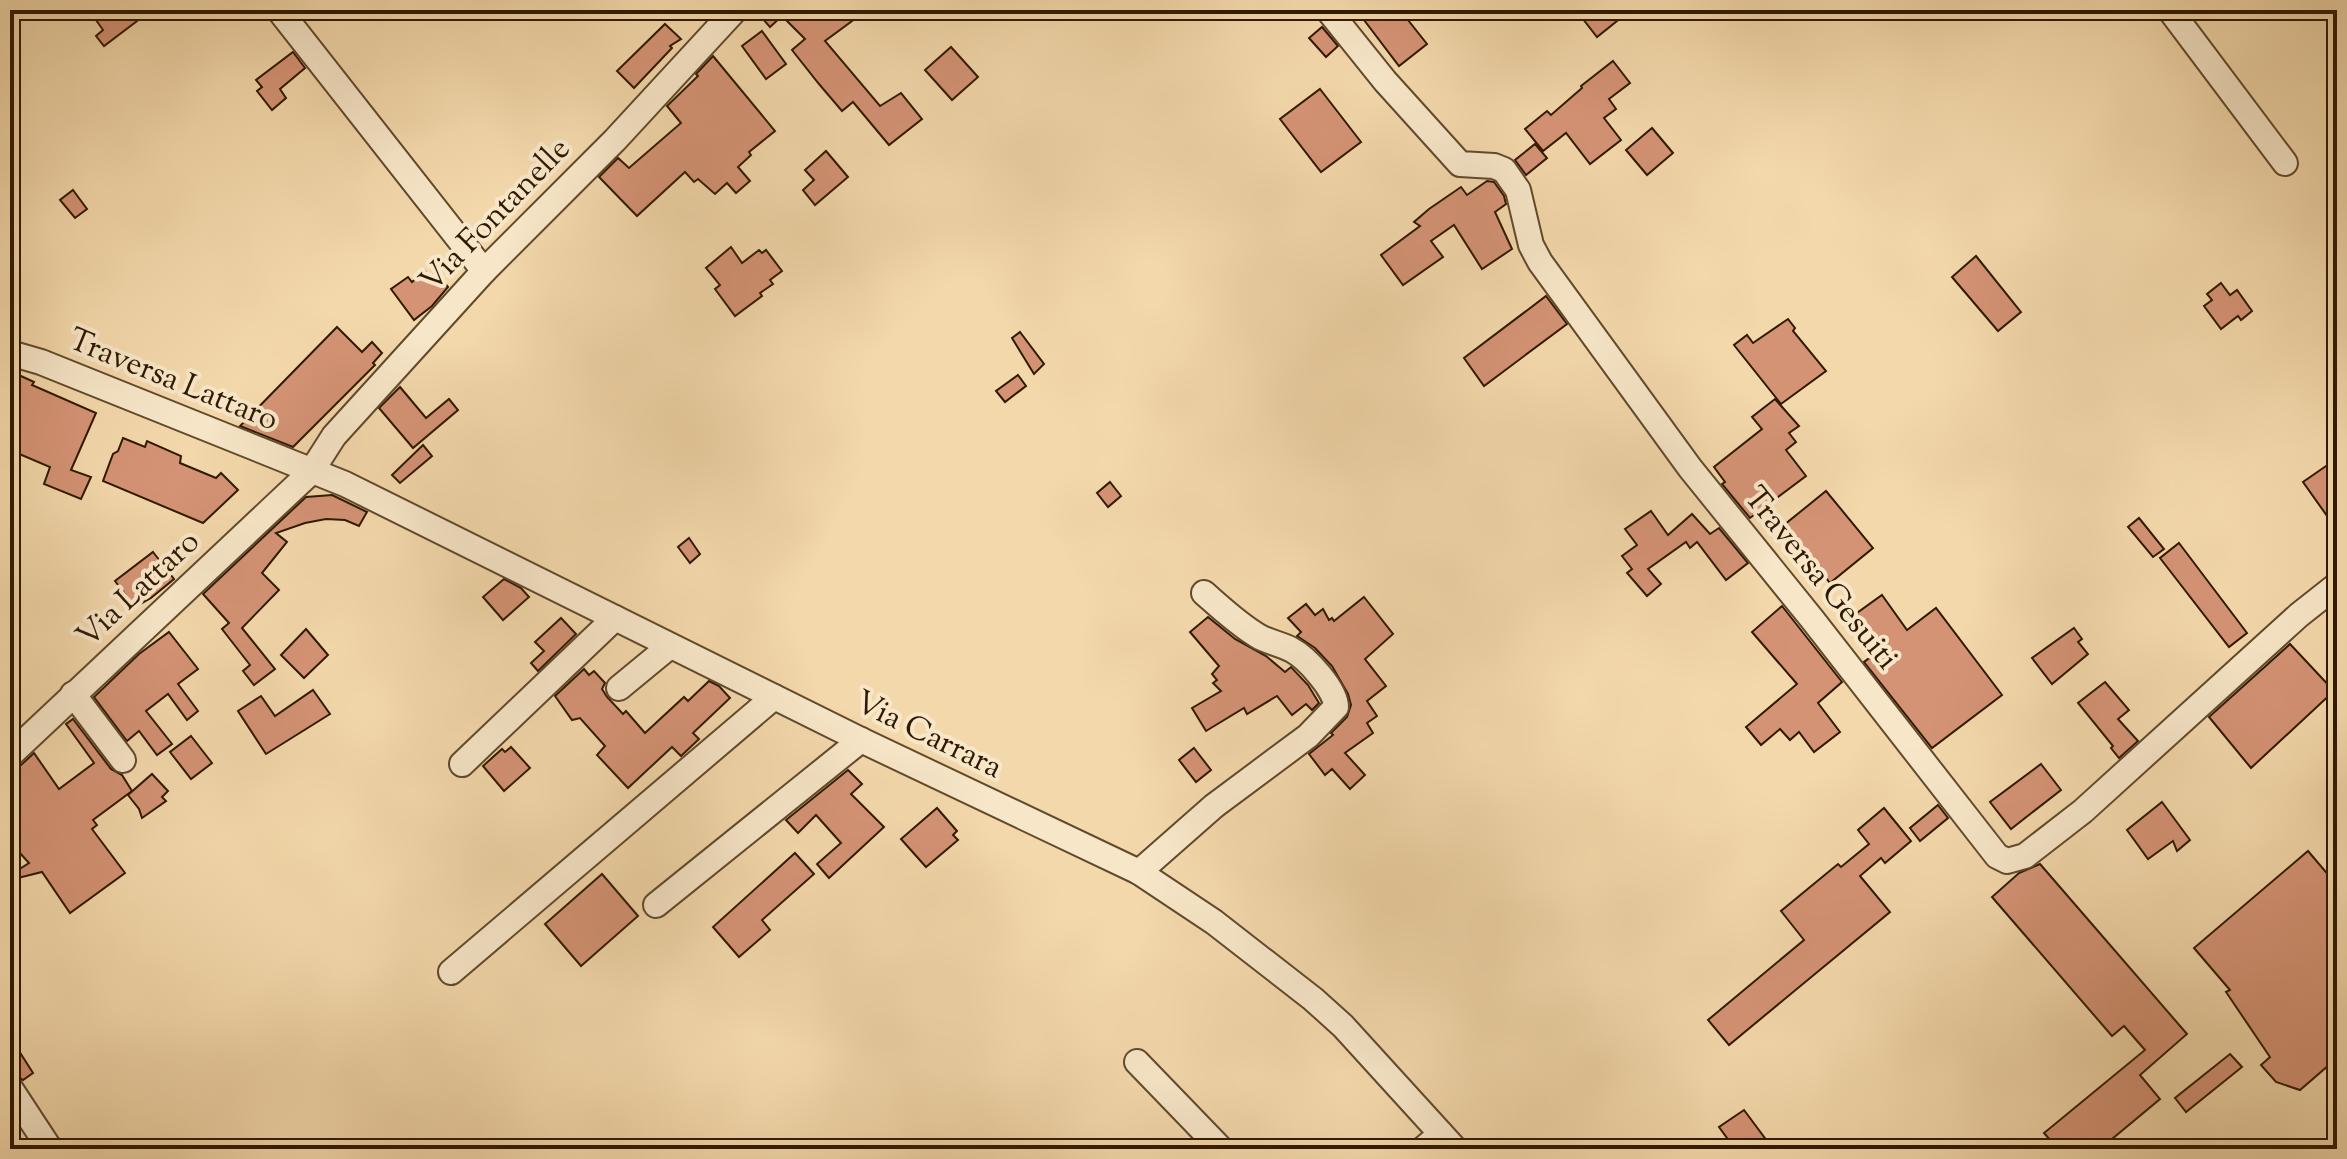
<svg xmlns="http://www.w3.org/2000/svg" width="2347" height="1159" font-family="'Sorts Mill Goudy',serif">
	<rect width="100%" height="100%" fill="#f3d8ab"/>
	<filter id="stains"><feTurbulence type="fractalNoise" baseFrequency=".0025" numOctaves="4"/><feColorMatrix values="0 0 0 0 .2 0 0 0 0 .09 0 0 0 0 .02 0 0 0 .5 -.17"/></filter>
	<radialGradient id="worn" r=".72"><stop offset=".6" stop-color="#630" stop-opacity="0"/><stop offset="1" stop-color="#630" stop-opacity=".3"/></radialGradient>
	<g fill="#d49375" stroke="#301901" stroke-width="2">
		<polygon points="108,10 128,10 137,21 104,46 96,36 103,30 96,20"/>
		<polygon points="755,10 867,10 825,41 880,106 901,93 922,119 889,145 853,102 842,111 819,84 792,50 805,39 782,16 770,27"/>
		<polygon points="1376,10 1400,10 1427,44 1399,66 1364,20"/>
		<polygon points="1576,10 1609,10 1617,21 1597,37"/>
		<polygon points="665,24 681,39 670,46 672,48 634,88 617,71"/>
		<polygon points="1322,27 1338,46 1326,57 1309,38"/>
		<polygon points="762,31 786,64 766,79 742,46"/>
		<polygon points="951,47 978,77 952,100 925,70"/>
		<polygon points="293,52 305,68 280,89 286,98 272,110 257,91 262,87 256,80"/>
		<polygon points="713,56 775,131 749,152 751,155 738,167 750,181 736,193 727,183 715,194 698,179 694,182 685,172 637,216 599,177 618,158 629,168 681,123 667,106 698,76 696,74"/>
		<polygon points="1613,61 1630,83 1609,99 1616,109 1604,118 1621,140 1590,164 1566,133 1543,151 1525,129 1547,111 1551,115 1582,88 1581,86"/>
		<polygon points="1320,89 1361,142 1321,172 1280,119"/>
		<polygon points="1652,128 1673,153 1647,175 1626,150"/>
		<polygon points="1535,144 1547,158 1526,175 1515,160"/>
		<polygon points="826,151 848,177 815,205 803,190 814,180 805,170"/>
		<polygon points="1487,181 1494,182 1504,196 1506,204 1495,212 1512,249 1482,269 1454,225 1431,241 1443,257 1403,285 1381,255 1420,226 1414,222 1429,209 1461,187 1467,195"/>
		<polygon points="73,190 87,209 75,218 60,200"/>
		<polygon points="731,247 742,263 759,250 762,253 766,250 782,271 770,280 773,284 760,293 762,296 735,316 715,289 720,285 706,268"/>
		<polygon points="1976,256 2021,312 1998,331 1952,277"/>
		<polygon points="425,271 430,277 436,272 448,287 432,306 414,320 391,289 408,277 412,282"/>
		<polygon points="2221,283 2230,295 2237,290 2252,311 2241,320 2238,316 2221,329 2204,306 2212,300 2207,294"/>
		<polygon points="1546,296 1567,324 1484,386 1464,358"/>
		<polygon points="1788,319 1795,328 1793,331 1826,371 1781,404 1734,345 1747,335 1753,343"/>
		<polygon points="337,327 362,352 372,342 382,353 373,363 375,365 293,447 240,426"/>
		<polygon points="1020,332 1044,364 1034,374 1012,338"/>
		<polygon points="10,371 34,382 32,385 96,413 71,470 91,477 81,499 44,484 50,467 10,450"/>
		<polygon points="1018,375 1026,386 1005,402 996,391"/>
		<polygon points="400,387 426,418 449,399 458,410 413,448 379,408"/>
		<polygon points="1775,399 1799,426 1789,433 1796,442 1786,450 1806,476 1750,518 1722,484 1725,482 1714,467 1762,429 1752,417"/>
		<polygon points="123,438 145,447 147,441 181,456 180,463 216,478 221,473 238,490 203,523 103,481 113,454 118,451"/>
		<polygon points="423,445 432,456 400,483 392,475"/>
		<polygon points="2326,466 2337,480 2337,530 2303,482"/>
		<polygon points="1110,482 1121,496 1108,507 1097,493"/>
		<polygon points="1826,491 1873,548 1830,583 1784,525"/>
		<polygon points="332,495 367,512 359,526 345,520 326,519 305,523 276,533 287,542 262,573 279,590 242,628 275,669 254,685 243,671 250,665 222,629 229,623 203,594 306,497"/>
		<polygon points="1651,511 1668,535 1692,514 1710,534 1719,528 1748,563 1726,580 1697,542 1690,548 1686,542 1648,569 1661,584 1647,596 1627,573 1632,569 1622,556 1637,545 1625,529"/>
		<polygon points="2139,518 2164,549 2153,557 2128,527"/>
		<polygon points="689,538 700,554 690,563 678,547"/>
		<polygon points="2179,543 2247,633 2229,647 2160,558"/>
		<polygon points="153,552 174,579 151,598 135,607 115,581"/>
		<polygon points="504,579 521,588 529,597 503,620 483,597"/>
		<polygon points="1882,595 1907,630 1936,608 2002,695 1932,748 1864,662 1876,653 1850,618"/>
		<polygon points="1364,597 1393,634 1365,659 1386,686 1367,701 1377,716 1367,723 1373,733 1345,753 1365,775 1350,789 1332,769 1325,775 1309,754 1333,735 1331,733 1347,717 1351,705 1348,694 1332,666 1315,648 1297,636 1301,632 1288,618 1306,604 1315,615 1323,609 1329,620 1332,618 1334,621"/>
		<polygon points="1782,606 1842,682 1818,703 1840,732 1814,752 1799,732 1790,740 1780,729 1761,745 1746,727 1797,684 1752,632"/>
		<polygon points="1208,617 1235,639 1266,656 1285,672 1291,667 1308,685 1319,703 1312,710 1306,704 1292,715 1277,696 1247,714 1244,708 1206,731 1192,708 1221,691 1213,683 1217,680 1212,674 1219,666 1190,632"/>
		<polygon points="561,618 576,634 538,671 531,663 544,651 535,642"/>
		<polygon points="2074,628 2082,639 2078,642 2088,654 2052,684 2032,658"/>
		<polygon points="306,629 328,655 304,678 281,655"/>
		<polygon points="169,632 198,669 178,684 198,711 187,720 168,694 146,711 172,744 157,755 139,731 127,741 94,697 139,654"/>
		<polygon points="2290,644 2334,691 2251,768 2209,717"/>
		<polygon points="584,669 589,675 594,671 605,683 602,689 607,697 623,714 626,711 645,733 684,697 688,701 709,681 719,686 730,698 693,733 699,739 681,756 672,747 628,788 597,755 605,746 580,718 572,720 555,696"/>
		<polygon points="2105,682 2129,710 2118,719 2138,741 2119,758 2111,748 2113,746 2078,703"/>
		<polygon points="313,690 330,714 266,754 238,711 261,696 275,716"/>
		<polygon points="73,719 111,769 122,775 132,791 93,820 97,825 92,829 125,873 70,913 42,872 10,880 10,875 29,863 10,842 10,770 20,766 34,753 59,789 94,763 66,724"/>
		<polygon points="191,736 212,763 191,779 170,752"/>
		<polygon points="511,747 530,768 504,791 483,766 502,749 505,752"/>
		<polygon points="1194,748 1211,770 1196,782 1179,760"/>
		<polygon points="2041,764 2061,790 2011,829 1990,802"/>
		<polygon points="848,770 862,784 851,794 884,827 829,878 817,864 841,843 816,815 798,833 786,820"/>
		<polygon points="152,774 168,791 162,797 166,801 142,818 139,809 128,795"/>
		<polygon points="2162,802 2190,840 2177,851 2173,841 2148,859 2127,830"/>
		<polygon points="1938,805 1948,818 1920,841 1910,828"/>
		<polygon points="937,808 957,831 953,835 958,840 926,867 901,839"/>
		<polygon points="1884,808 1911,841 1885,863 1881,858 1860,876 1890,912 1729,1045 1708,1020 1804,940 1781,911 1838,864 1841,867 1869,844 1858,830"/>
		<polygon points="2308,851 2337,885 2337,1058 2300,1090 2276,1082 2261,1065 2270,1057 2226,992 2230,990 2194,948"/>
		<polygon points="795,853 814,874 762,920 770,930 739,957 713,927"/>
		<polygon points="2040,864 2187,1034 2140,1075 2160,1099 2100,1149 2058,1149 2044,1133 2145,1050 2124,1026 2112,1036 1992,897 2019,873"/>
		<polygon points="602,874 638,916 581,966 545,924"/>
		<polygon points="19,1051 33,1073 23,1080 10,1073 10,1056"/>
		<polygon points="2230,1054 2242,1067 2186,1112 2175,1098"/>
		<polygon points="1744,1110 1773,1149 1735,1149 1719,1127"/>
	</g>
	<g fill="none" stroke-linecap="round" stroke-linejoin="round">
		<defs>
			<g id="minor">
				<polyline points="279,10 484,271"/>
				<polyline points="1328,10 1385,81 1460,164 1494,166 1504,170 1518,190 1531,245 1540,262 1690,468 1812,619 1997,856 2007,861 2025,856 2083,811 2299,615 2337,585"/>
				<polyline points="2170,10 2285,163"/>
				<polyline points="10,353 41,362 345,484 861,740 1139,872 1214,922 1313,999 1343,1026 1455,1149"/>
				<polyline points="619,688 670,646"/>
				<polyline points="73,694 123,760"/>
				<polyline points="10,755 311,472 334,436 484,271 615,140 735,10"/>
				<polyline points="462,764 615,618"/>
				<path d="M1139 872 1214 806 1308 736 1336 707C1336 690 1307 658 1292 650 1281 644 1268 642 1258 636 1238 624 1221 608 1204 593"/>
				<polyline points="656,905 861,740"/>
				<polyline points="451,972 774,697"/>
				<polyline points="1137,1062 1221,1149"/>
				<polyline points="10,1088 50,1149"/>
				<polyline points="1423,1149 1441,1134"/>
			</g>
		</defs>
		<use href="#minor" stroke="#61492c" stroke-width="28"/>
		<use href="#minor" stroke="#f7e6c8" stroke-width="24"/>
	</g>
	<g text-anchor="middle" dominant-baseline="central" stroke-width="8" stroke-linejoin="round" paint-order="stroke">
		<g font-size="32" fill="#301901" stroke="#f7e6c8">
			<text transform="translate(496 216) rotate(-46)">Via Fontanelle</text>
			<text transform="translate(173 381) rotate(22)">Traversa Lattaro</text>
			<text transform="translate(1820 579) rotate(51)">Traversa Gesuiti</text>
			<text transform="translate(139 590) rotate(-43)">Via Lattaro</text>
			<text transform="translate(928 736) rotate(26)">Via Carrara</text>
		</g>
	</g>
	<rect width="2347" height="1159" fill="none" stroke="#f3d8ab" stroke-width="40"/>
	<rect x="12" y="12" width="2323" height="1135" fill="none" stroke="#301901" stroke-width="4"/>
	<rect x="20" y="20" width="2307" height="1119" fill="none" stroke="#301901" stroke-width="2"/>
	<rect width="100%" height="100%" filter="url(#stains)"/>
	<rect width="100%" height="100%" fill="url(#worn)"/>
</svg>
